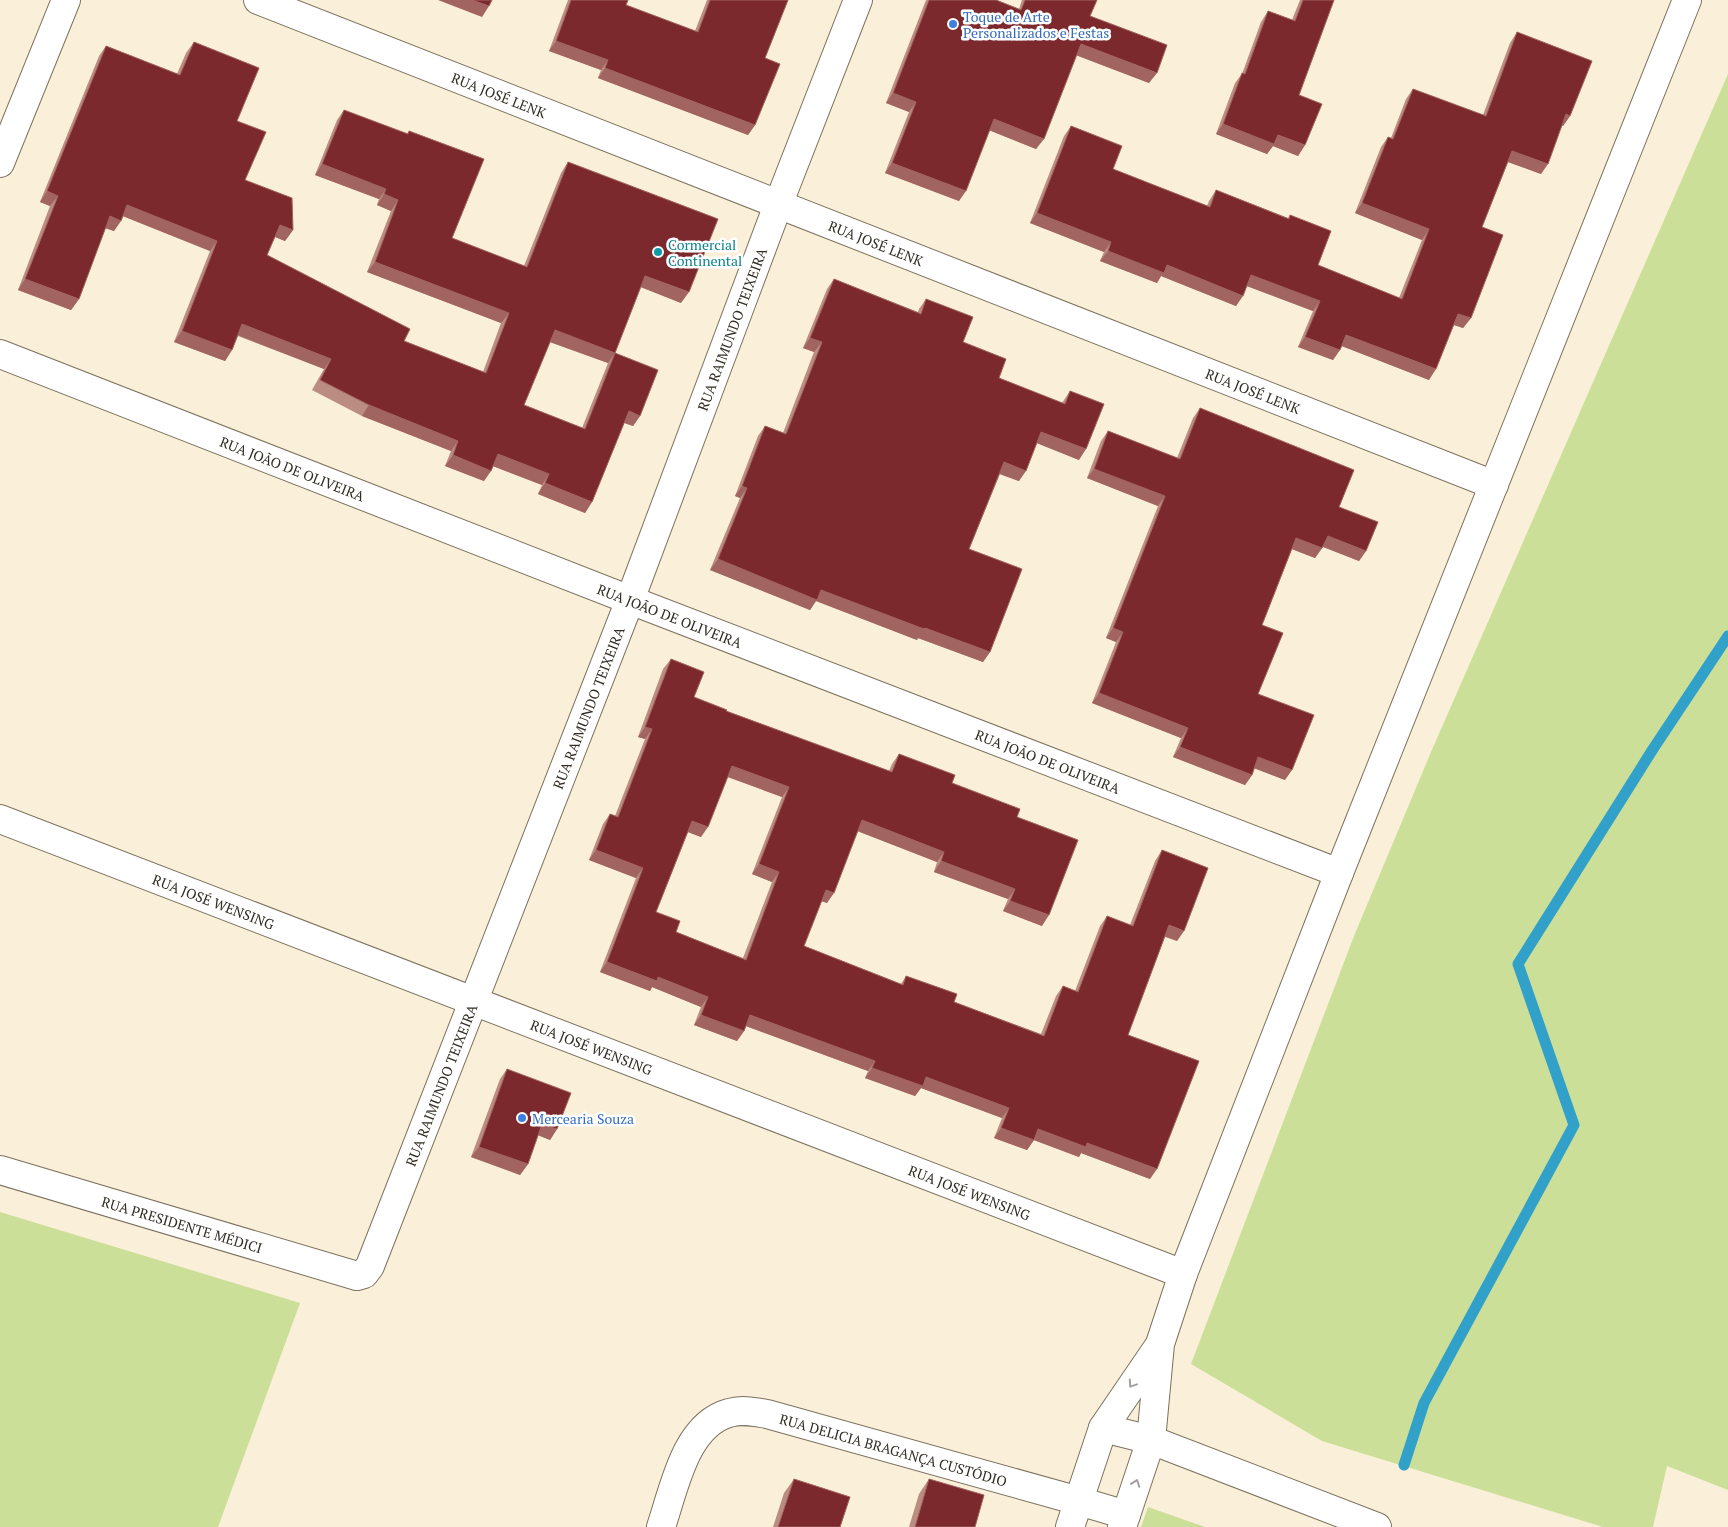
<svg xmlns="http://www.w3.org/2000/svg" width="1728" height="1527" font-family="'PT Serif',serif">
	<rect width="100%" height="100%" fill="#faefd8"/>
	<g fill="#cbdf99">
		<polygon points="1728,74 1728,1490 1667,1466 1653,1527 1603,1527 1322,1441 1191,1364 1354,936 1431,752"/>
		<polygon points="0,1212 300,1303 218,1527 0,1527"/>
		<polygon points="1148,1507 1205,1527 1141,1527"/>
	</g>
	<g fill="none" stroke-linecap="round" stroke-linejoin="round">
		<polyline stroke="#32a1ca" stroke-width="11" points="1404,1465 1424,1403 1574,1125 1518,964 1653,749 1728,636"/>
		<defs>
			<g id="minor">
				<path id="s1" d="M258 0 1494 485"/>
				<polyline points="0,163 66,0"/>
				<path id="s2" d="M0 354 630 600 1339 873"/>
				<path id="s3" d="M0 819 1183 1274"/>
				<path id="s4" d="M0 1170 357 1276 364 1274 370 1266 630 600 778 205 858 0"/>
				<polyline points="1103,1428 1151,1440 1377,1527"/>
				<path id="s5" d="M661 1527C674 1489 685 1425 729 1413 742 1409 755 1412 767 1414L1079 1501 1126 1515"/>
				<polyline points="1070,1527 1103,1428 1159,1346"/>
				<polyline points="1122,1527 1151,1440 1160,1344 1183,1274 1339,873 1687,0"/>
			</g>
		</defs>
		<use href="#minor" stroke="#7c725e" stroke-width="30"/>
		<use href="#minor" stroke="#fff" stroke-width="28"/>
	</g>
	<g fill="#ba8c82" fill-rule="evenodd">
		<polygon points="568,0 628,0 626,5 695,31 707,0 788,0 765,58 755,125 748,135 598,78 601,70 549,51"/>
		<polygon points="926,0 996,0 1019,9 1022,0 1097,0 1090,16 1149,83 1076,55 1036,149 989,130 959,201 885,173 909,112 886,103"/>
		<polygon points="1300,0 1334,0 1299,95 1305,145 1298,156 1273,146 1267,154 1216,134 1235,83 1242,74 1261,22 1268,11 1292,20"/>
		<polygon points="1517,32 1570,116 1563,126 1562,126 1541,174 1508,162 1482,227 1471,318 1463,328 1454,325 1429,380 1342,346 1333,360 1298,347 1313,311 1247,286 1236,306 1161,276 1157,283 1100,261 1104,252 1030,223 1064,136 1071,126 1113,169 1207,206 1209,201 1216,190 1288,218 1290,215 1318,265 1399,298 1422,240 1355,213 1381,147 1388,137 1391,138 1406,99 1413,89 1483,115 1510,43"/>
		<path d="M194 42 237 121 245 180 293 230 285 241 275 237 267 255 404 341 483 372 501 323 367 272 391 211 377 205 379 199 315 175 337 120 344 110 407 134 409 131 452 238 524 266 561 173 568 162 681 303 641 287 615 353 640 416 633 426 624 423 592 502 585 513 538 494 542 485 493 466 484 481 445 466 451 451 362 416 312 390 324 369 238 336 232 350 225 361 174 342 210 251 123 216 114 231 105 228 79 299 71 310 18 290 50 206 40 202 99 56 106 46 177 74 186 53ZM550 342 608 363 582 428 524 405Z"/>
		<polygon points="834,279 918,312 919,309 926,299 963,342 999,378 1062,403 1070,391 1079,460 1037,443 1019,481 1000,474 969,549 990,652 983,662 918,638 917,640 816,601 810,610 710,570 740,498 735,496 758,436 765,426 783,433 814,352 803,348 827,289"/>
		<polygon points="1200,408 1339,507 1366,551 1359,561 1323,547 1315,558 1292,549 1262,625 1258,694 1285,780 1254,768 1252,775 1245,785 1173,757 1181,738 1092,703 1116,642 1106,638 1158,506 1087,478 1101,441 1108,431 1177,458 1193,418"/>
		<path d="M671 659 694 697 726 711 889 771 892 764 899 754 952 783 1017 817 1042 926 1003 911 1008 899 934 872 937 862 857 831 827 903 821 901 804 946 901 984 906 976 954 1002 1041 1034 1056 996 1063 986 1075 991 1100 926 1107 916 1130 925 1155 861 1162 850 1177 941 1165 937 1128 1035 1150 1179 1081 1153 1079 1157 1034 1140 1027 1150 994 1138 1002 1118 921 1088 915 1096 865 1078 868 1071 746 1026 744 1031 737 1041 694 1025 701 1007 652 987 650 991 600 972 636 878 589 860 603 824 610 814 615 816 645 739 638 737 663 669ZM728 777 782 797 752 874 772 882 743 958 676 932 656 912 688 832 701 837Z"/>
		<polygon points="507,1069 557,1129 550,1140 538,1135 528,1164 520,1175 471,1157 500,1079"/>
		<polygon points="794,1479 840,1527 773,1527 784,1493"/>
		<polygon points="929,1479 975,1527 909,1527 919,1494"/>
	</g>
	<g fill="#a16460">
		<polygon points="438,0 472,0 489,6 482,17"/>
		<polygon points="556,41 608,60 601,70 549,51"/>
		<polygon points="1081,44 1157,73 1149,83 1073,54"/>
		<polygon points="605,68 755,125 748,135 598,78"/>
		<polygon points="893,93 916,102 909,112 886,103"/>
		<polygon points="1566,114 1570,116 1563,126 1559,124"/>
		<polygon points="994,119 1044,139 1036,149 986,129"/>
		<polygon points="1223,124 1278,135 1305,145 1298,156 1273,146 1267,154 1216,134"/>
		<polygon points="1512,151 1548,164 1541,174 1505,161"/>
		<polygon points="892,163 966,191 959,201 885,173"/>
		<polygon points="322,164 386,189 379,199 315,175"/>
		<polygon points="47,191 58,196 50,206 40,202"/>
		<polygon points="384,194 398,200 391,211 377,205"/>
		<polygon points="1362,203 1429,229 1422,240 1355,213"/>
		<polygon points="127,205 217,241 210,251 120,215"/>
		<polygon points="1037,213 1111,242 1104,252 1030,223"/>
		<polygon points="110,216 121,221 114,231 102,227"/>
		<polygon points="280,225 293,230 285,241 273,236"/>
		<polygon points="1108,251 1167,265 1243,296 1236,306 1161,276 1157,283 1100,261"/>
		<polygon points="375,262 509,313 501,323 367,272"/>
		<polygon points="1251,275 1320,301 1313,311 1244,285"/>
		<polygon points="645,276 689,292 681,303 638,286"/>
		<polygon points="25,279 79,299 71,310 18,290"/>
		<polygon points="1458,314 1471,318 1463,328 1451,324"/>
		<polygon points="242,324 331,359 324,369 235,334"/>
		<polygon points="555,330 615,353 608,363 547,341"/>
		<polygon points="182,331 232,350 225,361 174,342"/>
		<polygon points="1346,335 1436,369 1429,380 1339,345"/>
		<polygon points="1305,337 1340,350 1333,360 1298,347"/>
		<polygon points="810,338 822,342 814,352 803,348"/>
		<polygon points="369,405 458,441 451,451 362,416"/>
		<polygon points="629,411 640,416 633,426 622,422"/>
		<polygon points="1041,432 1086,449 1079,460 1034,442"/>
		<polygon points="498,454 549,474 542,485 490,465"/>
		<polygon points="453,455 491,471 484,481 445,466"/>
		<polygon points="1004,462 1026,471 1019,481 997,473"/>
		<polygon points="1094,469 1165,496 1158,506 1087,478"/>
		<polygon points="545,483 592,502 585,513 538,494"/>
		<polygon points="742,486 747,488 740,498 735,496"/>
		<polygon points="1328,536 1366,551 1359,561 1321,546"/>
		<polygon points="1296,538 1322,548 1315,558 1289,548"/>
		<polygon points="718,559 821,590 990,652 983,662 918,638 917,640 816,601 810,610 710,570"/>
		<polygon points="1113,628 1123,632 1116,642 1106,638"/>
		<polygon points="1099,693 1188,728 1181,738 1092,703"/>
		<polygon points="645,727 652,729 645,739 638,737"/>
		<polygon points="1180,747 1252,775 1245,785 1173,757"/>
		<polygon points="1258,757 1292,770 1285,780 1251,767"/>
		<polygon points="732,766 789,787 782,797 725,776"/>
		<polygon points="862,820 944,852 937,862 855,830"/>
		<polygon points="692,821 708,827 701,837 685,831"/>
		<polygon points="596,850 643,868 636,878 589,860"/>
		<polygon points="941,861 1015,889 1008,899 934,872"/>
		<polygon points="759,864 779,872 772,882 752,874"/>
		<polygon points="826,890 834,893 827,903 818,900"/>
		<polygon points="1010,901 1049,915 1042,926 1003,911"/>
		<polygon points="1169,925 1184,931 1177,941 1162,935"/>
		<polygon points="607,962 658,977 708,997 701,1007 652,987 650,991 600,972"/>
		<polygon points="701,1015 744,1031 737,1041 694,1025"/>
		<polygon points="750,1015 875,1061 868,1071 743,1025"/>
		<polygon points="872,1068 926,1077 1009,1108 1002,1118 921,1088 915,1096 865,1078"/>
		<polygon points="542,1124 557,1129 550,1140 535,1134"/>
		<polygon points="1001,1128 1034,1140 1027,1150 994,1138"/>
		<polygon points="1038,1129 1087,1143 1157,1169 1150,1179 1081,1153 1079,1157 1031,1139"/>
		<polygon points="479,1147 528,1164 520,1175 471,1157"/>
	</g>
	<g fill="#7b292d" stroke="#a16460" fill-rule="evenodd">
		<polygon points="472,0 492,0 489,6"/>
		<polygon points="571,0 628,0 626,5 698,32 710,0 788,0 765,58 780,64 755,125 605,68 608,60 556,41"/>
		<polygon points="929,0 996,0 1021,10 1025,0 1097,0 1090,16 1167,45 1157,73 1081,44 1044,139 994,119 966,191 892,163 916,102 893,93"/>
		<polygon points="1303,0 1334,0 1299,95 1322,104 1305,145 1278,135 1274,144 1223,124 1242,73 1245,74 1268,11 1295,21"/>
		<polygon points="1517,32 1592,61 1570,116 1566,114 1548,164 1512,151 1482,227 1503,235 1471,318 1458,314 1436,369 1346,335 1340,350 1305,337 1320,301 1251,275 1243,296 1167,265 1164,273 1108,251 1111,242 1037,213 1071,126 1122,146 1113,169 1210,207 1216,190 1289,219 1290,215 1331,231 1318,265 1402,299 1429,229 1362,203 1388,137 1393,139 1413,89 1486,116"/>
		<path d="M194 42 259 68 237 121 266 132 245 180 292 198 293 230 280 225 267 255 410 329 404 341 486 373 509 313 375 262 398 200 384 194 386 189 322 164 344 110 408 134 409 131 484 159 452 238 527 267 568 162 718 219 689 292 645 276 615 353 658 370 640 416 629 411 592 502 545 483 549 474 498 454 491 471 453 455 458 441 369 405 320 380 331 359 242 324 232 350 182 331 217 241 127 205 121 221 110 216 79 299 25 279 58 196 47 191 106 46 180 75ZM555 330 615 353 585 429 524 405Z"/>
		<polygon points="834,279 921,314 926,299 973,317 963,342 1006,359 999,378 1065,404 1070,391 1104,404 1086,449 1041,432 1026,471 1004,462 969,549 1022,569 990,652 925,628 924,629 821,590 817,600 718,559 747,488 742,486 765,426 786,434 822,342 810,338"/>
		<polygon points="1200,408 1354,470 1339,507 1378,522 1366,551 1328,536 1322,548 1296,538 1262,625 1283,633 1258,694 1314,715 1292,770 1258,757 1252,775 1180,747 1188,728 1099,693 1123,632 1113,628 1165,496 1094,469 1108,431 1180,459"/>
		<path d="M671 659 704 672 694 697 727 710 726 711 892 772 899 754 955 775 952 783 1020 809 1017 817 1078 840 1049 915 1010 901 1015 889 941 861 944 852 862 820 834 893 826 890 804 946 903 985 906 976 957 994 954 1002 1044 1036 1063 986 1078 992 1107 916 1133 926 1162 850 1208 868 1184 931 1169 925 1128 1035 1199 1061 1157 1169 1087 1143 1086 1147 1038 1129 1034 1140 1001 1128 1009 1108 926 1077 923 1086 872 1068 875 1061 750 1015 744 1031 701 1015 708 997 658 977 657 981 607 962 643 868 596 850 610 814 618 817 652 729 645 727ZM732 766 789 787 759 864 779 872 746 960 676 932 680 921 656 912 692 821 708 827Z"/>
		<polygon points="507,1069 571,1093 557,1129 542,1124 528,1164 479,1147"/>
		<polygon points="794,1479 850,1497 840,1527 778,1527"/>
		<polygon points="929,1479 984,1495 975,1527 915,1527"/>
	</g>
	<defs><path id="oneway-chevron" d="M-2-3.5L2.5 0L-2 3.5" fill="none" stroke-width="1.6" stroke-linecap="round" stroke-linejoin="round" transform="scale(1.25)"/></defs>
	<g stroke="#a2a09c">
		<use href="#oneway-chevron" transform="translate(1132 1384) rotate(124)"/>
		<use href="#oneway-chevron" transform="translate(1136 1483) rotate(-71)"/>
	</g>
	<g fill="#3f7fe0" stroke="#fff" stroke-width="2">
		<circle cx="953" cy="24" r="5"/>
		<circle cx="522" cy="1118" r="5"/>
	</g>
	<circle fill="#0f9aa8" stroke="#fff" stroke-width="2" cx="658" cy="252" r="5"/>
	<g text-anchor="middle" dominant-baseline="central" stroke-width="5" stroke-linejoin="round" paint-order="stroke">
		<g font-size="14" fill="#366cbe" stroke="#fff" text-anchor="start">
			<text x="963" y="16">Toque de Arte<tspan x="963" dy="16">Personalizados e Festas</tspan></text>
			<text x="532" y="1118">Mercearia Souza</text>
		</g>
		<g font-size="14" fill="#312d24" stroke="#fff">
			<text stroke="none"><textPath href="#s1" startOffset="259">RUA JOSÉ LENK</textPath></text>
			<text stroke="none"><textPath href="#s1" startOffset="664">RUA JOSÉ LENK</textPath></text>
			<text stroke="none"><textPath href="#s4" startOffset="1394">RUA RAIMUNDO TEIXEIRA</textPath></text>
			<text stroke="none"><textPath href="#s1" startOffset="1069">RUA JOSÉ LENK</textPath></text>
			<text stroke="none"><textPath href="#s2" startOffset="314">RUA JOÃO DE OLIVEIRA</textPath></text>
			<text stroke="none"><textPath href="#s2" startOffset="719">RUA JOÃO DE OLIVEIRA</textPath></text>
			<text stroke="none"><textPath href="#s4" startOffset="989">RUA RAIMUNDO TEIXEIRA</textPath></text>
			<text stroke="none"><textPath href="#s2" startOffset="1124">RUA JOÃO DE OLIVEIRA</textPath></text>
			<text stroke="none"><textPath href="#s3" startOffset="229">RUA JOSÉ WENSING</textPath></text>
			<text stroke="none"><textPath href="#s3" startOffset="634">RUA JOSÉ WENSING</textPath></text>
			<text stroke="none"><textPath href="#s4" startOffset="584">RUA RAIMUNDO TEIXEIRA</textPath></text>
			<text stroke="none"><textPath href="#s3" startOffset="1039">RUA JOSÉ WENSING</textPath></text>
			<text stroke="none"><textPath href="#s4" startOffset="190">RUA PRESIDENTE MÉDICI</textPath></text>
			<text stroke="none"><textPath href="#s5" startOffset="308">RUA DELICIA BRAGANÇA CUSTÓDIO</textPath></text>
		</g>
		<g font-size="14" fill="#0d838f" stroke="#fff" text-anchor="start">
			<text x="668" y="244">Cormercial<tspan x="668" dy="16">Continental</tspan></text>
		</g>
	</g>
</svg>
